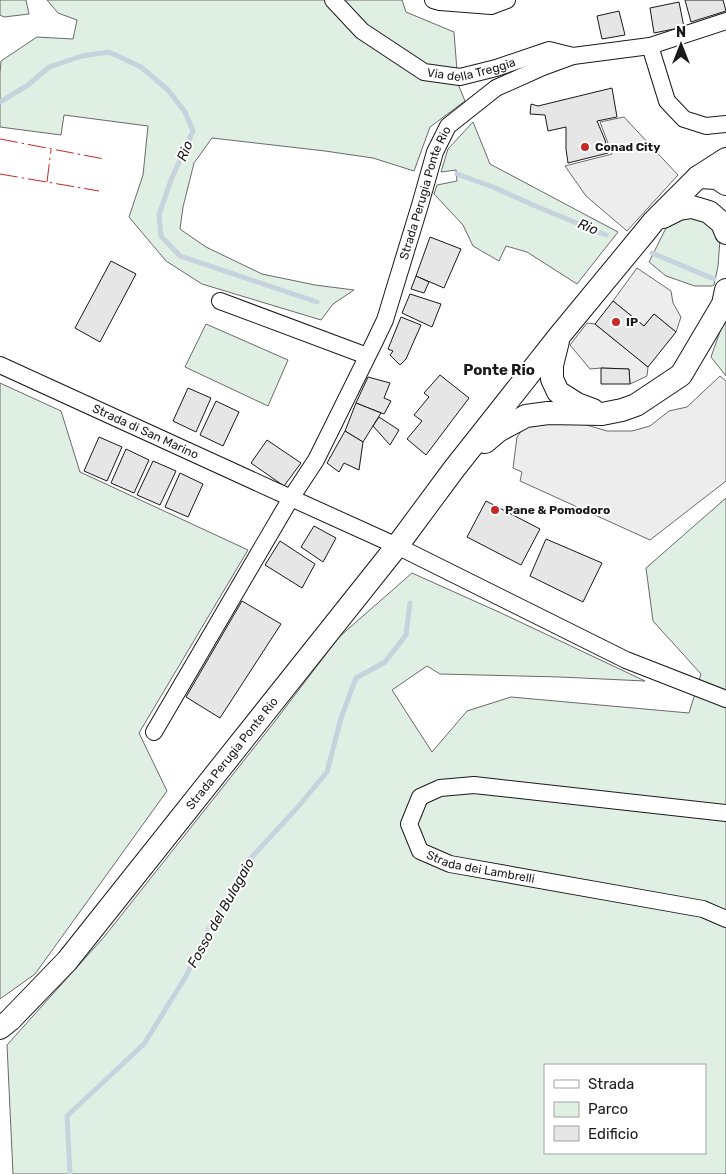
<svg xmlns="http://www.w3.org/2000/svg" width="726" height="1174" font-family="Rubik,sans-serif">
	<rect width="100%" height="100%" fill="#fff"/>
	<g fill="#e0efe3" stroke="#6a6a6a" fill-rule="evenodd">
		<polygon points="0,0 26,0 29,14 4,17 0,15"/>
		<polygon points="47,0 402,0 406,12 454,32 458,84 465,101 430,127 414,171 373,158 325,151 212,138 194,163 183,207 180,229 206,247 262,274 315,285 354,290 333,304 321,320 202,284 166,261 129,217 143,175 148,126 64,115 61,135 0,127 0,73 1,61 37,37 73,39 77,20 58,13"/>
		<polygon points="473,122 490,164 618,232 577,284 527,252 506,246 499,261 473,246 463,225 434,194 437,185 457,181 456,170 441,172 448,149"/>
		<polygon points="686,213 711,221 720,240 718,266 714,285 712,286 695,286 666,276 649,262 669,222"/>
		<polygon points="726,314 726,376 711,357"/>
		<polygon points="206,324 288,360 268,406 185,367"/>
		<polygon points="0,383 61,411 80,472 248,550 139,733 167,791 35,974 0,999"/>
		<path d="M726 498V1174H13L7 1045 104 937 272 725 339 637 412 573 501 613 645 681 560 677 440 674 427 666 392 690 432 752 467 711 511 697 689 713 701 674 653 621 646 568ZM545 1065H705V1153H545Z"/>
	</g>
	<g fill="#ededed" stroke="#6a6a6a">
		<polygon points="624,117 678,175 627,231 586,196 565,166 612,154 600,122"/>
		<polygon points="637,268 671,291 673,303 681,317 676,332 654,314 644,326 613,301"/>
		<polygon points="587,323 595,324 648,367 647,376 630,384 629,369 601,368 590,369 570,345"/>
		<polygon points="720,376 726,381 726,481 650,540 520,481 522,472 513,468 517,437 525,426 547,423 580,423 607,431 632,431 650,426 669,411 687,407"/>
	</g>
	<g fill="none" stroke-linecap="round" stroke-linejoin="round">
		<g stroke="#c6d2dc" stroke-width="5">
			<polyline points="0,102 28,85 49,67 82,56 109,52 141,67 168,90 185,112 193,131 171,180 159,215 161,236 180,256 317,302"/>
			<polyline points="457,174 493,187 540,208 606,235"/>
			<polyline points="652,253 714,279"/>
			<polyline points="70,1174 67,1116 144,1044 186,976 210,927 250,859 297,808 327,772 341,718 356,678 385,662 406,635 410,603"/>
		</g>
	</g>
	<g fill="#e6e6e6" stroke="#1a1a1a">
		<polygon points="685,0 723,0 726,11 691,22"/>
		<polygon points="679,2 684,27 654,33 650,8"/>
		<polygon points="619,11 625,35 602,39 597,16"/>
		<polygon points="612,88 617,117 597,121 605,140 608,153 568,163 566,149 566,127 548,131 545,115 530,114 531,104 538,106"/>
		<polygon points="430,237 461,249 444,288 416,276"/>
		<polygon points="111,261 136,274 100,342 75,328"/>
		<polygon points="416,276 429,282 424,293 411,289"/>
		<polygon points="410,294 441,304 432,327 402,313"/>
		<polygon points="613,301 644,326 654,314 676,332 648,367 595,324"/>
		<polygon points="401,317 421,325 406,359 400,365 390,355 393,351 388,349"/>
		<polygon points="601,368 629,369 630,384 601,384"/>
		<polygon points="440,375 469,398 426,455 407,439 422,421 414,415 429,397 424,393"/>
		<polygon points="368,377 390,383 384,398 391,401 384,414 356,403"/>
		<polygon points="188,388 211,398 196,432 173,421"/>
		<polygon points="216,401 239,412 223,446 200,435"/>
		<polygon points="356,403 381,413 363,442 345,431"/>
		<polygon points="379,417 399,430 390,445 373,426"/>
		<polygon points="345,431 363,442 359,470 344,463 339,472 327,463"/>
		<polygon points="99,437 122,447 107,481 84,471"/>
		<polygon points="267,440 301,463 284,486 251,463"/>
		<polygon points="126,449 149,460 134,493 111,483"/>
		<polygon points="153,461 176,471 160,505 137,495"/>
		<polygon points="180,473 203,484 188,517 165,507"/>
		<polygon points="486,501 540,529 521,565 467,537"/>
		<polygon points="314,526 336,538 323,562 301,547"/>
		<polygon points="546,539 602,563 583,602 530,576"/>
		<polygon points="280,541 315,564 302,588 265,565"/>
		<polygon points="242,601 281,624 220,718 186,697"/>
	</g>
	<g fill="none" stroke-linecap="round" stroke-linejoin="round">
		<defs>
			<g id="minor">
				<path id="s1" d="M333 0 362 31 424 72 460 77 496 68 549 50 573 56"/>
				<polyline points="433,0 440,2 491,6 507,0"/>
				<polyline points="650,46 667,101 684,119 706,126 726,124"/>
				<polyline points="220,301 367,356"/>
				<path id="s2" d="M0 365 291 498 397 546 626 660 726 699"/>
				<path id="s3" d="M154 732 291 498 316 460 374 343 385 320 420 205 435 152 448 126 496 88 543 67 573 56 650 46 726 21"/>
				<path id="s4" d="M726 813 474 785 440 788 420 797 409 824 420 851 450 864 703 909 726 919"/>
			</g>
			<g id="secondary">
				<polyline points="698,177 717,178 726,184"/>
				<polyline points="663,217 679,209 692,207 709,212 722,223 726,233"/>
				<polyline points="558,341 552,365 552,379 558,392 577,404 593,410"/>
				<polyline points="485,442 498,431 526,416 548,413 602,414 622,410 636,405 681,375 723,304 726,290"/>
				<path id="s5" d="M0 1028 10 1020 67 961 397 546 454 469 560 335 645 232 653 222 698 177 726 159"/>
			</g>
		</defs>
		<use href="#minor" stroke="#1a1a1a" stroke-width="18"/>
		<use href="#secondary" stroke="#1a1a1a" stroke-width="24"/>
		<use href="#minor" stroke="#fff" stroke-width="16"/>
		<use href="#secondary" stroke="#fff" stroke-width="22"/>
		<g stroke="#c62828" stroke-width="1" stroke-dasharray="18 4 2.5 4" stroke-linecap="butt">
			<polyline points="0,139 104,159"/>
			<polyline points="0,174 99,191"/>
			<polyline points="47,182 51,150"/>
		</g>
	</g>
	<g fill="#c62828" stroke="#fff" stroke-width="2">
		<circle cx="585" cy="147" r="5"/>
		<circle cx="616" cy="322" r="5"/>
		<circle cx="495" cy="510" r="5"/>
	</g>
	<g text-anchor="middle" dominant-baseline="central" stroke-width="4" stroke-linejoin="round" paint-order="stroke">
		<g font-size="12" fill="#1a1a1a" stroke="#fff">
			<text stroke="none"><textPath href="#s1" startOffset="165">Via della Treggia</textPath></text>
			<text stroke="none"><textPath href="#s3" startOffset="606">Strada Perugia Ponte Rio</textPath></text>
			<text stroke="none"><textPath href="#s2" startOffset="160">Strada di San Marino</textPath></text>
			<text stroke="none"><textPath href="#s5" startOffset="360">Strada Perugia Ponte Rio</textPath></text>
			<text stroke="none"><textPath href="#s4" startOffset="431">Strada dei Lambrelli</textPath></text>
		</g>
		<g font-size="12" font-weight="bold" fill="#1a1a1a" stroke="#fff" text-anchor="start">
			<text x="595" y="147">Conad City</text>
			<text x="626" y="322">IP</text>
			<text x="505" y="510">Pane &amp; Pomodoro</text>
		</g>
		<g font-size="14" font-style="italic" fill="#1a1a1a" stroke="#fff">
			<text transform="translate(185 151) rotate(-68)">Rio</text>
			<text transform="translate(588 227) rotate(22)">Rio</text>
			<text transform="translate(221 913) rotate(-61)">Fosso del Bulagaio</text>
		</g>
		<g font-size="15" font-weight="bold" fill="#1a1a1a" stroke="#fff">
			<text x="499" y="370">Ponte Rio</text>
		</g>
	</g>
	<rect x="544" y="1064" width="162" height="90" fill="#ffffff" stroke="#a3a3a3"/>
	<rect x="554" y="1080" width="25" height="8" fill="#ffffff" stroke="#a3a3a3"/>
	<text x="588" y="1089" font-size="15" fill="#1a1a1a">Strada</text>
	<rect x="554" y="1102" width="25" height="15" fill="#e0efe3" stroke="#a3a3a3"/>
	<text x="588" y="1114" font-size="15" fill="#1a1a1a">Parco</text>
	<rect x="554" y="1126" width="25" height="15" fill="#e6e6e6" stroke="#a3a3a3"/>
	<text x="588" y="1139" font-size="15" fill="#1a1a1a">Edificio</text>
	<g transform="translate(681 45)" stroke="#ffffff" stroke-width="4" paint-order="stroke">
	<path d="M0-4L9 19L0 12L-9 19Z" fill="#1a1a1a"/>
	<text y="-8" font-size="14" font-weight="bold" text-anchor="middle" fill="#1a1a1a">N</text>
	</g>
</svg>
